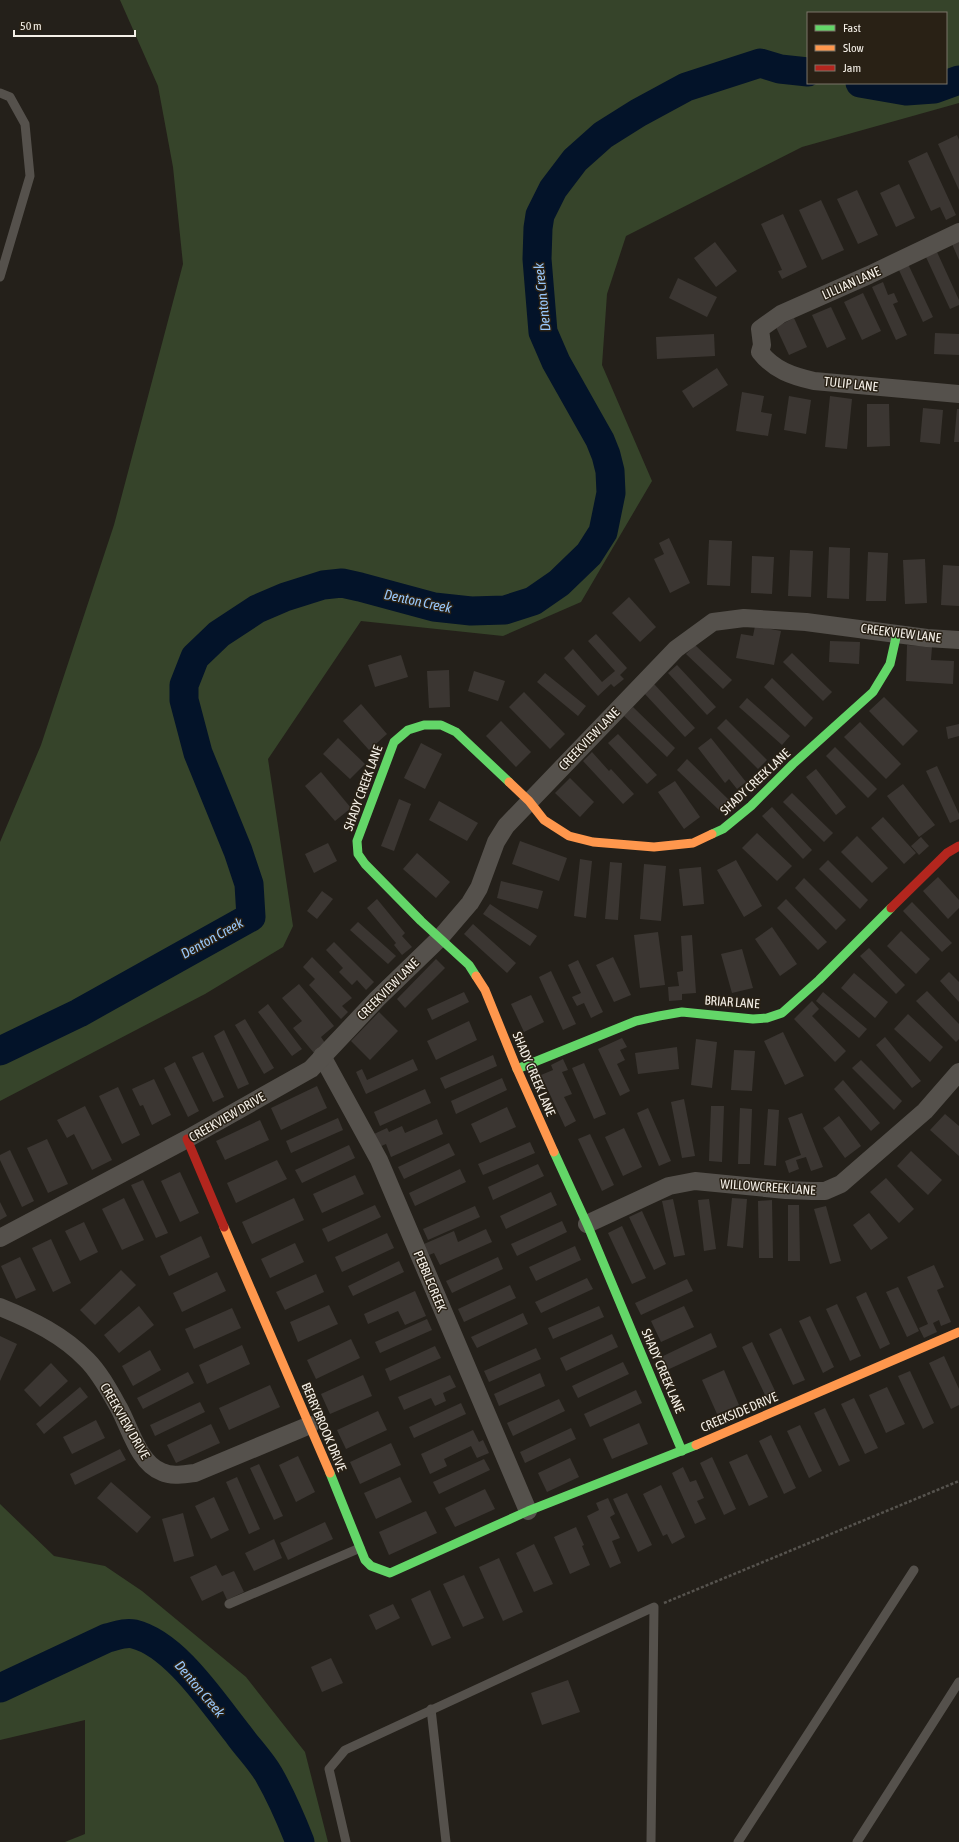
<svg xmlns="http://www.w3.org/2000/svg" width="959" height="1842" font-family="'Asap Condensed',sans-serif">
	<rect width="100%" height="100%" fill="#24201a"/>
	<g fill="#36442a" fill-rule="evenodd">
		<path d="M120 0H959V103L802 147 626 236 607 294 602 365 652 481 581 602 503 636 361 621 268 759 293 926 283 947 205 994 0 1101V842L41 745 114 525 183 264 173 167 158 86ZM808 13H946V83H808Z"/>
		<polygon points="0,1504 54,1556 105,1566 142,1591 246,1677 305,1752 328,1842 65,1842 85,1834 85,1720 0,1740"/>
	</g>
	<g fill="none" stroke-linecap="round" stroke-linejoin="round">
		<g stroke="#031329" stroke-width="29">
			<polyline points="860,83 906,91 934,89 959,80"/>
			<polyline points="0,1051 79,1013 251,917 249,884 238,851 198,753 184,700 184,685 195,657 219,634 257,609 285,597 323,585 342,583 360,587 434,607 471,611 505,610 533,601 559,583 589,554 603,532 611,493 610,471 606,455 600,440 556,362 543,332 537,259 538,228 540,215 553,189 575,160 603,135 638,113 686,87 760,63 780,69 808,72"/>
			<path d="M0 1688 107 1638C116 1636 125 1632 134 1634 175 1644 213 1703 238 1734 248 1748 261 1761 269 1775 281 1796 291 1819 300 1842"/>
		</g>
	</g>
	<g fill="#3b3632">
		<polygon points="957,135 959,140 959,190 938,144"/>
		<polygon points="927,152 956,215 946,220 940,207 931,211 908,161"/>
		<polygon points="899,184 915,218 896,227 880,193"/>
		<polygon points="857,190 878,235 858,244 837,199"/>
		<polygon points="821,200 844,250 822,260 799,210"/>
		<polygon points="783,214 807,267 782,279 778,271 782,270 761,224"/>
		<polygon points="959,241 959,260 952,244"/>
		<polygon points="715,242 737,271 716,287 694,258"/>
		<polygon points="937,252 959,300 959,305 950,309 926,257"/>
		<polygon points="908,264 933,317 923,322 898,268"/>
		<polygon points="678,278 717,297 707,317 669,298"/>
		<polygon points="883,282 888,295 894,293 898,302 893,304 907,335 896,340 872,287"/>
		<polygon points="863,293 881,331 862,340 844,302"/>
		<polygon points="831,307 846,339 827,348 812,315"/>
		<polygon points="794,318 807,347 789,355 776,327"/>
		<polygon points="935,333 959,334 959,355 934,354"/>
		<polygon points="714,334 715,356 657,359 656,337"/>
		<polygon points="717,368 728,385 693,408 682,391"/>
		<polygon points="742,392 764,396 761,412 772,414 768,436 736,431"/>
		<polygon points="789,396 811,400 806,434 784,430"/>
		<polygon points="830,396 852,399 847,449 825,447"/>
		<polygon points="867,404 889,404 890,446 867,447"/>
		<polygon points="923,408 943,410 940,444 920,442"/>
		<polygon points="957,409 959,409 959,442 954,442"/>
		<polygon points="669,538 690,583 670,593 654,559 664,554 659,543"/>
		<polygon points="709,540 732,541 730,586 707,585"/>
		<polygon points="829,547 850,548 849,599 827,598"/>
		<polygon points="790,550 813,551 811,597 788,596"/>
		<polygon points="868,552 888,553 886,601 866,601"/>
		<polygon points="752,556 774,557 772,594 751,593"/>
		<polygon points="925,559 927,603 905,604 903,560"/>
		<polygon points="943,565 959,566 959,606 941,605"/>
		<polygon points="629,597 656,627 640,642 612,613"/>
		<polygon points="755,626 781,631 774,665 736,658 741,634 753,636"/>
		<polygon points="596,634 627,668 620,675 624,679 614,687 611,684 598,696 564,658 573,649 602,682 615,671 588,641"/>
		<polygon points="830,641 860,642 859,664 829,662"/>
		<polygon points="695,645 732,680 723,689 686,654"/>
		<polygon points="907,645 932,647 931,660 954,661 953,684 906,681"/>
		<polygon points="792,653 832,692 823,701 783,662"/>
		<polygon points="401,655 408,677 375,687 368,665"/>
		<polygon points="677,665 716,707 707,715 668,673"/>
		<polygon points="449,670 450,707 429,708 427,671"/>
		<polygon points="474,671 505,681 498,701 468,691"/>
		<polygon points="545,673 586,706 578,716 537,682"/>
		<polygon points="772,678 813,718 805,727 764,687"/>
		<polygon points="654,684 695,728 685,737 644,693"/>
		<polygon points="524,692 565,734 550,749 509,707"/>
		<polygon points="884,697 918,731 903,746 869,711"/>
		<polygon points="747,698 790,736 782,745 739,707"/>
		<polygon points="361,704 387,734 369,750 343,721"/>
		<polygon points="633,707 675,748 667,757 624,716"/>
		<polygon points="726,719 767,760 758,769 717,728"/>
		<polygon points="501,721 531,752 516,767 486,736"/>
		<polygon points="860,722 901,764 886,779 844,737"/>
		<polygon points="959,724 959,736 948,739 946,727"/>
		<polygon points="618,734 657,775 647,784 608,743"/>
		<polygon points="338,738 365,764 350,779 323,754"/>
		<polygon points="711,738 746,782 737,789 729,779 725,783 698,748"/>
		<polygon points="421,743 442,754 425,789 404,778"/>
		<polygon points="835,747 877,789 868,798 826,756"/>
		<polygon points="592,752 609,771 611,769 634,794 623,804 583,761"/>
		<polygon points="687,759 729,800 719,810 677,770"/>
		<polygon points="937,766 959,814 959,819 950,823 926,771"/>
		<polygon points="816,769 846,807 836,815 806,777"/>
		<polygon points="321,772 351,808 335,821 305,786"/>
		<polygon points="570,778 594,802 580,817 555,793"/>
		<polygon points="675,781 700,817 684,829 658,792"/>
		<polygon points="903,784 935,825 919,837 887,796"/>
		<polygon points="792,793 833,833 824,842 783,802"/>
		<polygon points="399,799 411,804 394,851 381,846"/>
		<polygon points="439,801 478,823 467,841 429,820"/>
		<polygon points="772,807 812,850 803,859 762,816"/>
		<polygon points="883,817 916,853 904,864 871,828"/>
		<polygon points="757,833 792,866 777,881 742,848"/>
		<polygon points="857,836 888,868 872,883 841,852"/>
		<polygon points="921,837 929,846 919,855 911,846"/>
		<polygon points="520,841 567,858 559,881 512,864"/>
		<polygon points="328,843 337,861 314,873 305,854"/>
		<polygon points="417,853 450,882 436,898 403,869"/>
		<polygon points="580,859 592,861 586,918 574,916"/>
		<polygon points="736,860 762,906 744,917 717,870"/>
		<polygon points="828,860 868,900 860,909 819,869"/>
		<polygon points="610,862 622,863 618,920 605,919"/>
		<polygon points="644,864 666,866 661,921 640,919"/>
		<polygon points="701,867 704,904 683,906 679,869"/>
		<polygon points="938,877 959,900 959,908 948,919 923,891"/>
		<polygon points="804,878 846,920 836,930 795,888"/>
		<polygon points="501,881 543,891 538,909 497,898"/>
		<polygon points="322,891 333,899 317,919 307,911"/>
		<polygon points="377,899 405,933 402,936 412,947 402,955 394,945 396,943 367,908"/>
		<polygon points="786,899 827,942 818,950 777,908"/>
		<polygon points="912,902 952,943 942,952 903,911"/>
		<polygon points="490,904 537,936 530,946 483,914"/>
		<polygon points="358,922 396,956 388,964 350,930"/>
		<polygon points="473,924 516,963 507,973 464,934"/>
		<polygon points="772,927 797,964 780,976 755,939"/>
		<polygon points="901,931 930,959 916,974 887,946"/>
		<polygon points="658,932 665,985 640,988 634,935"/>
		<polygon points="692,935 696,993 682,994 682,1000 669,1001 668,987 679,986 677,972 683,971 681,936"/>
		<polygon points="334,942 374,982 366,990 357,980 352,985 339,972 343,968 326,950"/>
		<polygon points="869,948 905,985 896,994 860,956"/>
		<polygon points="742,949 753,988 732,993 721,954"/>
		<polygon points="312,957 352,998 342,1006 348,1012 341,1019 309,985 315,979 303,967"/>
		<polygon points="613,957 631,995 614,1002 596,965"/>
		<polygon points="436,959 445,968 405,1008 397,999"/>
		<polygon points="578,960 603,1012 591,1018 584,1003 577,1006 572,997 581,993 568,965"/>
		<polygon points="551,971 576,1024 563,1030 539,977"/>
		<polygon points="949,972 959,982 959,1002 940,981"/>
		<polygon points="854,973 888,1002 875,1018 841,988"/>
		<polygon points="299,984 334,1026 321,1037 325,1043 314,1053 293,1028 302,1021 282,998"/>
		<polygon points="927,991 959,1024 959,1039 956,1042 916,1001"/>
		<polygon points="464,992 469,1002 432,1020 427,1009"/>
		<polygon points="823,992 867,1029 859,1038 816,1001"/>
		<polygon points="531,995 544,1022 524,1032 511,1004"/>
		<polygon points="812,1001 819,1009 812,1016 846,1051 835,1062 794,1019"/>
		<polygon points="268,1004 302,1049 292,1056 258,1012"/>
		<polygon points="379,1012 398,1031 370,1060 351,1041"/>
		<polygon points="908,1014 943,1047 930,1062 894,1029"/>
		<polygon points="245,1019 274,1068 264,1074 235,1025"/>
		<polygon points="469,1021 477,1040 436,1060 427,1041"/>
		<polygon points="224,1030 249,1084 238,1089 214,1036"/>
		<polygon points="783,1032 804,1076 785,1085 764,1041"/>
		<polygon points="885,1037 921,1081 912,1088 876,1045"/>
		<polygon points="622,1038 627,1047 620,1050 625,1060 617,1064 630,1091 620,1096 598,1049"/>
		<polygon points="696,1039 717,1042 712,1088 691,1085"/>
		<polygon points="677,1047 679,1069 638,1074 635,1053"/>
		<polygon points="734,1050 755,1051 752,1091 731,1090"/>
		<polygon points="203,1052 224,1097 213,1102 192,1057"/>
		<polygon points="493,1055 497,1066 445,1089 440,1078"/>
		<polygon points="413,1059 418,1070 366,1094 356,1072 362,1069 367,1080"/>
		<polygon points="563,1059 568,1070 562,1072 572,1094 564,1097 576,1121 565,1127 541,1075 553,1070 551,1065"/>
		<polygon points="861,1060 902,1101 894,1110 852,1068"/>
		<polygon points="175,1062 199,1111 188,1117 164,1068"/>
		<polygon points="584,1063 606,1114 594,1119 572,1068"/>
		<polygon points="502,1078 507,1090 456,1114 451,1101"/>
		<polygon points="154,1079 171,1115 152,1125 143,1105 140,1106 132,1089"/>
		<polygon points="843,1080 880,1123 871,1131 834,1089"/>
		<polygon points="317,1086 327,1108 281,1130 271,1108"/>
		<polygon points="118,1087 140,1135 122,1144 99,1096"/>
		<polygon points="425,1089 431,1103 380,1126 374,1112"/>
		<polygon points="684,1099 695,1156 682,1158 671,1102"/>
		<polygon points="85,1106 112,1160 92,1170 74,1134 67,1138 57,1120"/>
		<polygon points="711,1106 724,1106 722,1162 709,1161"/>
		<polygon points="507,1107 516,1127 480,1143 471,1124"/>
		<polygon points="648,1108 671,1161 659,1166 637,1113"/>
		<polygon points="740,1108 752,1109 750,1164 738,1164"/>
		<polygon points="768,1109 779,1110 776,1166 764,1165"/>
		<polygon points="802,1113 823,1167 811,1171 806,1157 796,1160 799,1169 789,1173 785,1161 801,1155 788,1118"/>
		<polygon points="945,1114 959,1126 959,1156 930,1130"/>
		<polygon points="839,1116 861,1146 845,1158 823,1128"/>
		<polygon points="338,1118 343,1130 291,1153 286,1141"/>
		<polygon points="437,1119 443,1134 391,1157 386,1144 379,1147 374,1134 387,1128 389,1132 402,1126 405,1133"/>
		<polygon points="260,1120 269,1140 225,1160 216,1141"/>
		<polygon points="624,1128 642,1167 623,1176 605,1137"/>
		<polygon points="590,1134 614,1185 602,1191 578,1139"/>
		<polygon points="47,1139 68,1184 48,1193 27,1148"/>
		<polygon points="530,1142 535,1153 483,1175 478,1164"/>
		<polygon points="449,1143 455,1155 404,1179 398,1167"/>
		<polygon points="349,1145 355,1158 302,1183 295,1170"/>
		<polygon points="10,1150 34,1201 22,1207 0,1160 0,1155"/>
		<polygon points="911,1151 942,1180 928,1195 897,1166"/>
		<polygon points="277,1160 287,1179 236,1203 227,1183"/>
		<polygon points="538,1164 544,1176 493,1200 488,1187"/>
		<polygon points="460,1169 466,1182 415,1206 409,1193"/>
		<polygon points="180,1172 199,1213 180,1222 161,1181"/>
		<polygon points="355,1175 364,1194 322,1213 313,1194"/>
		<polygon points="886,1178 914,1209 899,1223 870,1192"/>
		<polygon points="143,1180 168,1233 156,1238 131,1185"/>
		<polygon points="551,1192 557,1205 506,1229 500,1216"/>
		<polygon points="124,1198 144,1240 122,1250 102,1209"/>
		<polygon points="294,1198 304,1220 252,1244 242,1222"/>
		<polygon points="732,1198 747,1199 743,1248 727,1246"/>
		<polygon points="673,1199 685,1255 674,1257 662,1201"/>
		<polygon points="709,1199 716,1249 704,1251 698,1200"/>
		<polygon points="772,1200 773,1258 759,1258 758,1201"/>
		<polygon points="0,1202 7,1216 0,1220"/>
		<polygon points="375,1205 381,1217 328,1242 322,1229"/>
		<polygon points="788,1205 799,1205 800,1261 788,1261"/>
		<polygon points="475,1206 480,1217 428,1240 423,1229"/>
		<polygon points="826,1206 841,1261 830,1264 814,1209"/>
		<polygon points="642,1211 666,1264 654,1270 629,1217"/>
		<polygon points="869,1213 888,1238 871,1250 853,1225"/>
		<polygon points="562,1221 567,1232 517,1256 511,1244"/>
		<polygon points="84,1222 98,1252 80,1261 65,1231"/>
		<polygon points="622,1226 646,1278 632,1284 608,1233"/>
		<polygon points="486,1229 492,1242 440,1265 434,1253 429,1255 424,1244 454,1231 458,1242"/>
		<polygon points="387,1233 394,1248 342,1272 335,1257"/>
		<polygon points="201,1236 210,1257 169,1276 160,1256"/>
		<polygon points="51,1239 71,1283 53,1292 32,1248"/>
		<polygon points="295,1243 304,1262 270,1278 261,1259"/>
		<polygon points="575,1246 581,1260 536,1281 529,1267"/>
		<polygon points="20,1257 36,1290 16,1299 1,1266"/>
		<polygon points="498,1257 503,1269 452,1293 446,1281"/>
		<polygon points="399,1261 404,1272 353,1296 348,1286"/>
		<polygon points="934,1265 944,1287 937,1290 951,1322 941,1326 939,1320 933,1323 937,1332 924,1338 919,1328 928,1324 907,1277"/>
		<polygon points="121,1270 136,1285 95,1325 80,1310"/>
		<polygon points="217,1272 226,1291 182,1312 173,1293"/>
		<polygon points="316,1274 324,1292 285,1310 276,1292"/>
		<polygon points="587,1278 593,1289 541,1313 535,1302"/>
		<polygon points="687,1279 693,1291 641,1315 635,1303"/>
		<polygon points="510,1285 516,1298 464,1322 458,1309"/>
		<polygon points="898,1287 919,1331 907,1337 886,1292"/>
		<polygon points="415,1291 426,1316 405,1325 398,1311 368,1324 364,1314"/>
		<polygon points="866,1292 890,1344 880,1349 856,1297"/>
		<polygon points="837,1304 861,1356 850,1361 826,1309"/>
		<polygon points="329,1305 338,1324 298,1342 290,1322"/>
		<polygon points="139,1306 154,1325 119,1353 104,1335"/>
		<polygon points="599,1306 604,1317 553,1339 548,1328"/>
		<polygon points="684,1306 694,1327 661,1342 651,1321"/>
		<polygon points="232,1308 241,1328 194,1349 185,1329"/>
		<polygon points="523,1313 528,1324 477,1348 471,1337"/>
		<polygon points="810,1316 834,1367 823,1373 799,1321"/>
		<polygon points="427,1319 432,1330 380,1353 375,1342"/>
		<polygon points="781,1328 805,1380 793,1385 769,1334"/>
		<polygon points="711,1333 717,1347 665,1371 659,1358"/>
		<polygon points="612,1334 618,1347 566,1371 560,1358"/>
		<polygon points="0,1336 17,1344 0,1381"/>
		<polygon points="351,1339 360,1358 316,1379 307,1360"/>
		<polygon points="752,1342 776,1393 766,1397 742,1347"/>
		<polygon points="242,1345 250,1364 207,1384 199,1365"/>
		<polygon points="435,1346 441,1358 390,1381 385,1369"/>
		<polygon points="536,1348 541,1359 489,1382 484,1371"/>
		<polygon points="150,1350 161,1370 133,1386 122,1366"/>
		<polygon points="944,1356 959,1389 959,1405 951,1409 929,1363"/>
		<polygon points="623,1362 629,1374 578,1398 572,1386"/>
		<polygon points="51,1363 68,1381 40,1407 24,1390"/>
		<polygon points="724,1370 739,1405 717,1414 702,1380"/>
		<polygon points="910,1371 934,1423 923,1429 898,1376"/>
		<polygon points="188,1372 194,1383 143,1409 137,1398"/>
		<polygon points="540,1373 545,1386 499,1406 494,1394"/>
		<polygon points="363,1375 372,1396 330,1414 321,1394"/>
		<polygon points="450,1375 456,1387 443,1393 446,1401 435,1406 431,1398 404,1410 398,1397"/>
		<polygon points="270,1385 280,1407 229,1430 219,1408"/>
		<polygon points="80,1387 88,1397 44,1434 36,1424"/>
		<polygon points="887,1387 905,1424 886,1433 869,1395"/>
		<polygon points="636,1390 642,1403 590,1427 584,1414"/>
		<polygon points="854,1398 878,1448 865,1454 841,1404"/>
		<polygon points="559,1399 565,1411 513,1436 507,1423"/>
		<polygon points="200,1402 205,1412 155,1436 150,1425"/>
		<polygon points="461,1403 466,1414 414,1438 409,1427"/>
		<polygon points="825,1408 850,1461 839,1466 814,1413"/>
		<polygon points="378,1411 387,1430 346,1449 337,1430"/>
		<polygon points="96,1420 105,1438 72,1454 63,1437"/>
		<polygon points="639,1423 648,1444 612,1459 603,1439"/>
		<polygon points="211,1424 220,1443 176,1463 167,1445"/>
		<polygon points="800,1425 822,1471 809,1478 787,1431"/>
		<polygon points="571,1428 576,1439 525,1463 520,1452"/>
		<polygon points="473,1430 479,1442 483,1440 489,1453 477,1458 471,1446 444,1459 447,1466 430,1474 421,1454"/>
		<polygon points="771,1435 796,1488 784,1494 759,1441"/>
		<polygon points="391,1443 401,1465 360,1484 350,1462"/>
		<polygon points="120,1449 126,1460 75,1485 70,1474"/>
		<polygon points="747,1454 768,1497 749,1506 729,1462"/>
		<polygon points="298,1456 315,1492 296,1502 279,1465"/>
		<polygon points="712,1457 736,1509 724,1515 700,1463"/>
		<polygon points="570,1458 579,1477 547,1492 538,1473"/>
		<polygon points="484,1459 490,1470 439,1494 433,1482"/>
		<polygon points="259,1464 283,1516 274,1520 250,1468"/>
		<polygon points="683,1467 690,1482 696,1480 704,1498 697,1501 706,1519 695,1524 672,1473"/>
		<polygon points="237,1477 260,1529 249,1534 226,1482"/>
		<polygon points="400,1477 412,1502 376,1519 364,1493"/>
		<polygon points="111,1482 151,1517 137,1533 97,1498"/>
		<polygon points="661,1485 685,1537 672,1544 667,1534 663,1536 643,1494"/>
		<polygon points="485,1489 495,1509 455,1527 445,1508"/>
		<polygon points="627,1493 652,1545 638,1552 613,1499"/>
		<polygon points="214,1497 229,1530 211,1539 195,1506"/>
		<polygon points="608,1498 615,1514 610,1517 620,1538 612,1541 621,1563 610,1568 587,1516 599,1510 596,1503"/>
		<polygon points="426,1511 437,1533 389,1555 379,1532"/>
		<polygon points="183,1513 194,1556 174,1562 162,1519"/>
		<polygon points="325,1522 333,1539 288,1560 280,1543"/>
		<polygon points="576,1527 584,1545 582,1546 590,1565 570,1574 554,1537"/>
		<polygon points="274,1539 282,1558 254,1571 245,1553"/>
		<polygon points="534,1544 553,1584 534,1592 516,1553"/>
		<polygon points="499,1558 523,1612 503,1621 479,1567"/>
		<polygon points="216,1565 222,1576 234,1571 244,1592 227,1600 223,1591 202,1601 190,1577"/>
		<polygon points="464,1575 484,1618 463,1627 443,1584"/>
		<polygon points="430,1590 451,1638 432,1646 411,1599"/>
		<polygon points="393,1604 400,1618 376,1630 369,1615"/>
		<polygon points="331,1658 343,1683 322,1692 311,1667"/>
		<polygon points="568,1680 580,1712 542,1725 531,1693"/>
	</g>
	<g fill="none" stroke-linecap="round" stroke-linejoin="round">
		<polyline stroke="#56534e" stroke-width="2.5" stroke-dasharray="3 2" stroke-linecap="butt" points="664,1603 959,1481"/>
		<g stroke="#55514c" stroke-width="9">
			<polyline points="0,93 10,97 25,124 30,176 0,277"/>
			<polyline points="229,1604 360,1548"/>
			<polyline points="431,1709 446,1842"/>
			<polyline points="346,1842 329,1769 345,1750 654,1607 651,1842"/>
			<polyline points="738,1842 914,1570"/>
			<polyline points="857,1842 959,1682"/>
		</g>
		<g stroke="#55514c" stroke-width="18">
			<path d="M959 232 869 275 781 314 760 329 762 345 760 352C774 370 792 376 814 381L959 394"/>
			<polyline points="322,1056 379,1160 528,1511"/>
			<polyline points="587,1224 669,1186 695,1181 786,1190 812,1191 825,1191 841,1184 925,1111 959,1072"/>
			<polyline points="0,1238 187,1139 311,1069 377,999 440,938 470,903 479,888 496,842 506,826 676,649 713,622 744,618 806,622 927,638 959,640"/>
			<path d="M0 1307C32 1320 63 1335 87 1360 100 1373 110 1392 119 1408 130 1428 139 1464 162 1472 173 1477 184 1474 195 1473L310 1425"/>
		</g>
		<g stroke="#63d668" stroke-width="9">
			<polyline points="712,834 723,829 751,806 793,764 873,692 890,664 897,633"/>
			<polyline points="476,976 469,965 421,921 365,864 358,854 357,841 394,742 408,730 424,725 441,725 456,732 509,782"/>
			<polyline points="517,1069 636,1021 659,1016 682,1012 753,1019 767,1018 782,1013 819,980 891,908"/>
			<polyline points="554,1152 587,1224 682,1451"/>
			<polyline points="330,1473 365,1560 371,1566 390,1573 528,1511 696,1445"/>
		</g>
		<g stroke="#ff974d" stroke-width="9">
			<polyline points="509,782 529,801 544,820 569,836 593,842 654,847 693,843 712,834"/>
			<polyline points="476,976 485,990 517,1069 554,1152"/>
			<polyline points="224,1227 330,1473"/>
			<polyline points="696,1445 959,1332"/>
		</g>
		<g stroke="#b3261e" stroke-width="9">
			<polyline points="891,908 947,853 959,846"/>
			<polyline points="187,1139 224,1227"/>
		</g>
	</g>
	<g text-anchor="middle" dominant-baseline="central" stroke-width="3" stroke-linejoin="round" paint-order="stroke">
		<g font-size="13" fill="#f5f0e8" stroke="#292115">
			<text transform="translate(851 283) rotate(-24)">LILLIAN LANE</text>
			<text transform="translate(851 384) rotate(6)">TULIP LANE</text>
			<text transform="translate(901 633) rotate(7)">CREEKVIEW LANE</text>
			<text transform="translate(589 739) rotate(-46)">CREEKVIEW LANE</text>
			<text transform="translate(755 782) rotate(-43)">SHADY CREEK LANE</text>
			<text transform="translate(363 788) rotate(-70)">SHADY CREEK LANE</text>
			<text transform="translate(388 989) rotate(-45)">CREEKVIEW LANE</text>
			<text transform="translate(732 1002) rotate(4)">BRIAR LANE</text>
			<text transform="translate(534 1074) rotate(67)">SHADY CREEK LANE</text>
			<text transform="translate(227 1117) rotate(-30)">CREEKVIEW DRIVE</text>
			<text transform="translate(768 1187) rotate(4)">WILLOWCREEK LANE</text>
			<text transform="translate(430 1281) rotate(67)">PEBBLECREEK</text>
			<text transform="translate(663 1371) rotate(67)">SHADY CREEK LANE</text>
			<text transform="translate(739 1412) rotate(-23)">CREEKSIDE DRIVE</text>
			<text transform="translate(125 1421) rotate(60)">CREEKVIEW DRIVE</text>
			<text transform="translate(324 1427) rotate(67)">BERRYBROOK DRIVE</text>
		</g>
		<g font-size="14" font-style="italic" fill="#98c7fb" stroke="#292115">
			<text transform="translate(542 297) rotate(-96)">Denton Creek</text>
			<text transform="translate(418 601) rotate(12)">Denton Creek</text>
			<text transform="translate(212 938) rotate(-29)">Denton Creek</text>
			<text transform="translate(200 1689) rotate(50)">Denton Creek</text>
		</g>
	</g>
	<rect x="807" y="12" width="140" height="72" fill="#292115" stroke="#7b7469"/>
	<rect x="815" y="25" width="20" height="6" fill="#63d668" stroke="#7b7469"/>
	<text x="843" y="32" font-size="12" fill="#f5f0e8">Fast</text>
	<rect x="815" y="45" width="20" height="6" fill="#ff974d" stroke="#7b7469"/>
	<text x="843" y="52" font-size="12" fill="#f5f0e8">Slow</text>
	<rect x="815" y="65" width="20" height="6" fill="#b3261e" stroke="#7b7469"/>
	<text x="843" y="72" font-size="12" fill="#f5f0e8">Jam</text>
	<path d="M14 30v6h121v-6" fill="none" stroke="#f5f0e8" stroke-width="2"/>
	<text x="20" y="30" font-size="12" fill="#f5f0e8" stroke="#292115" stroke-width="3" paint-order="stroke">50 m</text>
</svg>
